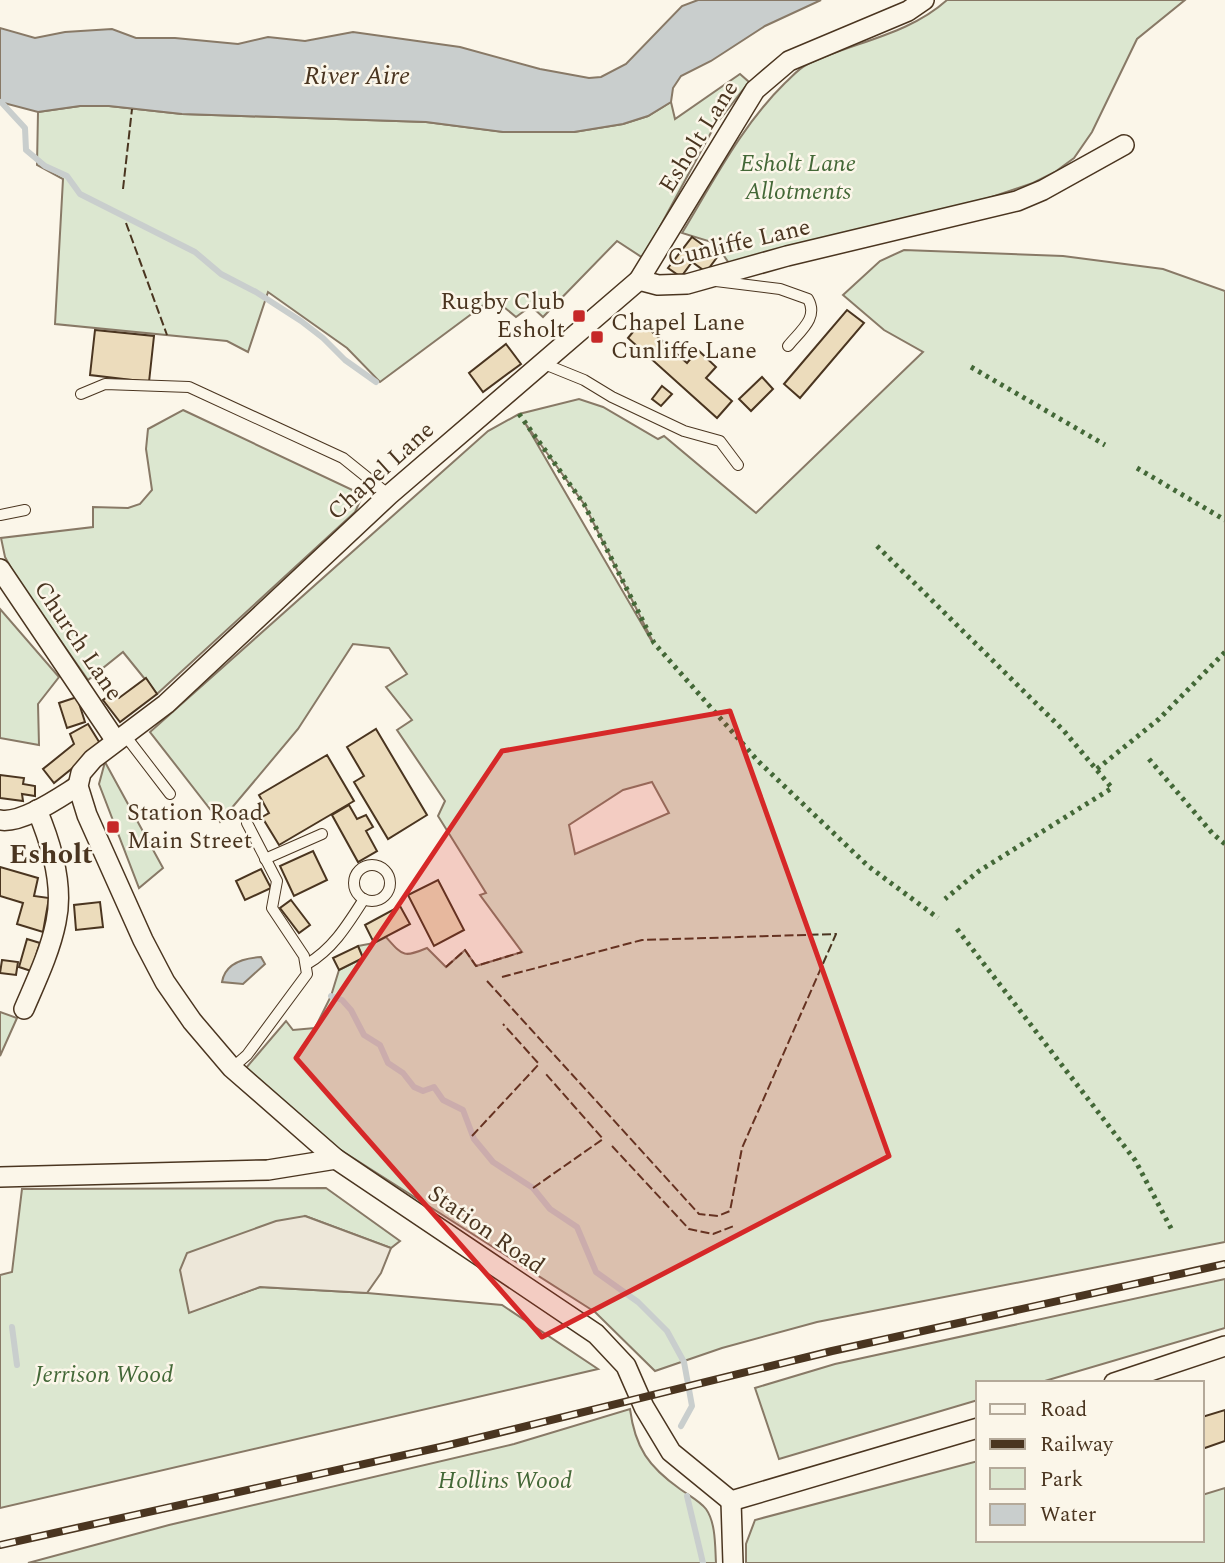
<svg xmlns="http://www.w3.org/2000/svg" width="1225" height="1563" font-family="Spectral,serif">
	<rect width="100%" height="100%" fill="#fbf6e9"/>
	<g fill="#dce7d0" stroke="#887966" stroke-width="2" fill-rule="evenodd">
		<path d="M947 0H1185L1137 39 1092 132 1074 158 1055 172 1033 183 959 208 731 266 715 243 682 233C713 182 742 125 785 83 792 77 798 69 806 65 852 42 907 36 947 0Z"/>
		<polygon points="740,74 749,82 714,127 643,258 617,241 543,317 531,306 516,317 493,298 380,382 347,348 268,292 248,352 227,341 55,324 63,179 37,165 38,112 80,106 109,106 182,114 426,122 504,132 574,132 623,124 648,116 671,102 675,119"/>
		<path d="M904 250 1063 256 1163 269 1225 291V1242L817 1322 722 1348 655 1371 595 1312 328 1142 246 1068 286 1021 293 1030 315 1028 331 996 339 970 363 958 358 946 374 943 386 937C403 956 403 958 427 948L446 967 465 950 476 966 522 952 480 895 486 893 438 816 445 801 397 730 412 720 386 687 407 674 389 648 353 644 298 729 220 822 150 732 488 431 519 414 579 399 603 407 658 439 664 436 756 513 923 352 884 330 843 295 880 261ZM525 423 584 504 653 642 651 640ZM652 782 669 813 575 854 569 825 623 790Z"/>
		<polygon points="183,410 363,495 355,512 157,694 123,652 88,680 16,577 5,557 1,538 93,527 93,507 128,508 140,504 152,490 146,449 148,429"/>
		<polygon points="0,609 59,677 38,704 39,745 0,738"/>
		<polygon points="105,762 163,868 139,888 99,784"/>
		<polygon points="0,1012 17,1018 0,1056"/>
		<polygon points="326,1188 400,1241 391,1248 305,1216 189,1312 260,1287 367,1293 502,1305 598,1369 0,1508 0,1275 12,1272 22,1189"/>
		<polygon points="1225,1279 1225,1328 1038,1383 978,1383 978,1400 779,1459 755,1388 835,1364"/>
		<path d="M630 1409C635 1448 649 1467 680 1489 688 1495 700 1501 706 1509 716 1523 715 1547 716 1563H28L169 1525 514 1444Z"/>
		<polygon points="978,1461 978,1540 1202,1540 1202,1495 1225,1488 1225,1563 746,1563 746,1544 755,1520"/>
	</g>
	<polygon fill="#ede7d9" stroke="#887966" stroke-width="2" points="305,1216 391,1248 381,1273 367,1293 260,1287 189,1313 180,1270 187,1253 276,1221"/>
	<g fill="#c9cecd" stroke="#887966" stroke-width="2">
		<polygon points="698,0 821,0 765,26 711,61 681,76 673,88 671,102 648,116 623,124 574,132 503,132 426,122 182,114 109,106 80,106 38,112 0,102 0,28 35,38 65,32 112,29 136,38 175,38 238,44 268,37 305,41 353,32 460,47 540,69 589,78 601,77 626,64 682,6"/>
		<path d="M261 957 265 964 243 984 222 982C225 963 244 958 261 957Z"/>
	</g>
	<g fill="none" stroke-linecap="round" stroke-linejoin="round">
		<g stroke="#c9cecd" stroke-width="6">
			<polyline points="1,102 25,128 26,150 45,166 67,176 80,194 195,252 221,274 256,292 301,321 323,338 345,360 376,382"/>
			<polyline points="331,996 342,1000 351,1010 364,1035 380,1045 388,1063 403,1073 414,1087 423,1091 434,1087 443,1100 463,1110 474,1139 493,1162 533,1188 550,1209 577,1227 596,1272 638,1302 667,1331 684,1362 692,1406 681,1426"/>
			<polyline points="12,1327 17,1365"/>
			<polyline points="687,1496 703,1563"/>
		</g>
	</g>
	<g fill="#ecdcbc" stroke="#4a3520" stroke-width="2">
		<polygon points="692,237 718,256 706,272 692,262 681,277 668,268"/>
		<polygon points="847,310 864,323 800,398 784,384"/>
		<polygon points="641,322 687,363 698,350 716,367 706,378 732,401 717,418 628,338"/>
		<polygon points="95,330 154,336 149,382 90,375"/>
		<polygon points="506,344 521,364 483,392 469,373"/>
		<polygon points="762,377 773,389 751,411 739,399"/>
		<polygon points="662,386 672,394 661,406 652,399"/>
		<polygon points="146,678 157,694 120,722 103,700 114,692 119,698"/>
		<polygon points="77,697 85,722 67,728 59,703"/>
		<polygon points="88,724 101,745 54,783 43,769 74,744 70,734"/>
		<polygon points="376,729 427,815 388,839 354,782 364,776 347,747"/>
		<polygon points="327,755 354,801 279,845 262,817 269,813 259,795"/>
		<polygon points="0,775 24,778 23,784 35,786 35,796 22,794 23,801 0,798"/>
		<polygon points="349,805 357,819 366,815 373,827 366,831 377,851 358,862 332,815"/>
		<polygon points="313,851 327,880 294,896 280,866"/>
		<polygon points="0,867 38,878 34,896 49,898 43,932 17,924 23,903 0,896"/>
		<polygon points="261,869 271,888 245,900 236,881"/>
		<polygon points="438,880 464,930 434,946 408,895"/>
		<polygon points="291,900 310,925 299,933 280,908"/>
		<polygon points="100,902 103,927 76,930 74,905"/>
		<polygon points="400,906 410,924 374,943 365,925"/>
		<polygon points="27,939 40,943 31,971 19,967"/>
		<polygon points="358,946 363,958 339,970 333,958"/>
		<polygon points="2,960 18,962 16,975 0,973"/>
		<polygon points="1225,1410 1225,1441 1202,1449 1202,1417"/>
	</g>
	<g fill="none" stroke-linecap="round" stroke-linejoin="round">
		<defs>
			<g id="lane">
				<path d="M716 281 780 289 808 299C819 318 800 331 788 346"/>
				<polyline points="542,363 584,380 612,397 684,431 720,441 738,465"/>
				<polyline points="81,394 105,384 189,387 343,458 389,495"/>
				<polyline points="0,515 25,510"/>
				<polyline points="124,734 170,794"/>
				<polyline points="265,859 322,834"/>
				<circle cx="372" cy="883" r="18"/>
				<path d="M307 964C333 949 348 924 364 899"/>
				<polyline points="232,1068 247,1055 307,974 304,956 272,908 277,881 247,823"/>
			</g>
			<g id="street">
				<polyline points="924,0 908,11 789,61 755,90 639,280 389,495 166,704 93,759 81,773 78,786 87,815 143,940 165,982 192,1021 232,1068 336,1159 596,1334 626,1366 644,1407 671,1452 731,1501 978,1428"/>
				<polyline points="639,280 658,285 687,284 787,256 1017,201 1043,190 1124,145"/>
				<polyline points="0,569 116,741"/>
				<path d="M0 820C22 824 60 797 78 786"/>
				<path d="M24 1009C36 981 50 952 56 922 64 886 51 843 37 810"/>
				<polyline points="0,1177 268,1170 336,1159"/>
				<polyline points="1114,1383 1225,1346"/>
				<polyline points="731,1501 733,1563"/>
			</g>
		</defs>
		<use href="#lane" stroke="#4a3520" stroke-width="12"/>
		<use href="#street" stroke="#4a3520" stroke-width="22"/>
		<use href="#lane" stroke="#fbf6e9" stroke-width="10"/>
		<use href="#street" stroke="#fbf6e9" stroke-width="19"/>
		<defs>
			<polyline id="rail" points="0,1545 445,1446 832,1351 1225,1264"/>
		</defs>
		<use href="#rail" stroke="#4a3520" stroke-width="8"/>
		<use href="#rail" stroke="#fbf6e9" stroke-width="5" stroke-dasharray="16" stroke-linecap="butt"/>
		<g stroke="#436837" stroke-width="5" stroke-dasharray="3.5 5" stroke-linecap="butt">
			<polyline points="971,367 1105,445"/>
			<polyline points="519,414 584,504 654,643 758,761 868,866 938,918"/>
			<polyline points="1137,468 1225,520"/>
			<polyline points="877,546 1064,731 1112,788 979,871 945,899"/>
			<polyline points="1149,759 1213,834 1225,844"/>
			<polyline points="1097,769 1159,719 1225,652"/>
			<polyline points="957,929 1135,1160 1173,1232"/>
		</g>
		<g stroke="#4a3520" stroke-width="2" stroke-dasharray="9 3.5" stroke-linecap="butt">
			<polyline points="123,189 132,109"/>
			<polyline points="126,223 167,335"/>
			<polyline points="446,967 465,950 476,966 522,952"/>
			<polyline points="487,981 699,1214 718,1216 730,1211 742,1148 836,934 642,940 502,977"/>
			<polyline points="472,1136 539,1064 503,1024"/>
			<polyline points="612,1146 689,1229 713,1234 734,1226"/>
			<polyline points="533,1188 603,1139 545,1073"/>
		</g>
	</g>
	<path fill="#d62828" fill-opacity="0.2" stroke="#d62828" stroke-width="5" stroke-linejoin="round" d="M730 711 889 1156 542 1337 296 1058 502 751Z"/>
	<g fill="#c62828" stroke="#fbf6e9" stroke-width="2.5">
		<rect x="572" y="309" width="14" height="14" rx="3.5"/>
		<rect x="590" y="330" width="14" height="14" rx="3.5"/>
		<rect x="106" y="820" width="14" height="14" rx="3.5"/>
	</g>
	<g text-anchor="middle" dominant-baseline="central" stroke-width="5" stroke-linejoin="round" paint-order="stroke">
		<g font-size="24" fill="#4a3520" stroke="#fbf6e9">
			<text transform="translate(699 137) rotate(-58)">Esholt Lane</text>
			<text transform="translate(739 243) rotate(-13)">Cunliffe Lane</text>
			<text transform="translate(381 471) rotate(-42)">Chapel Lane</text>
			<text transform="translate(78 641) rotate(56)">Church Lane</text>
			<text transform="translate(486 1230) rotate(35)">Station Road</text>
		</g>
		<g font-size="24" font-style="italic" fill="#436837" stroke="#fbf6e9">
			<text x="798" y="164">Esholt Lane<tspan x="798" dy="28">Allotments</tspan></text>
			<text x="104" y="1375">Jerrison Wood</text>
			<text x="505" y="1481">Hollins Wood</text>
		</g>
		<g font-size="24" fill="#4a3520" stroke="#fbf6e9" text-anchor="start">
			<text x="565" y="302" text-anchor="end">Rugby Club<tspan x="565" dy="28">Esholt</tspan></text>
			<text x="611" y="323">Chapel Lane<tspan x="611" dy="28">Cunliffe Lane</tspan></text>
			<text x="127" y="813">Station Road<tspan x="127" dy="28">Main Street</tspan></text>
		</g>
		<g font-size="26" font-style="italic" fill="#4a3520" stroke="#fbf6e9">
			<text x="357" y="76">River Aire</text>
		</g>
		<g font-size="28" font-weight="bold" fill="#4a3520" stroke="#fbf6e9">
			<text x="51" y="854">Esholt</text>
		</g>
	</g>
	<rect x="976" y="1381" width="228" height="161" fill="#fbf6e9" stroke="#b4a999" stroke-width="2"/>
	<rect x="990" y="1404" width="35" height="10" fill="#fbf6e9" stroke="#b4a999" stroke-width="2"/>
	<text x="1040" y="1416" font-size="21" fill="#4a3520">Road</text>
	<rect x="990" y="1439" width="35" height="10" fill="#4a3520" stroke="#b4a999" stroke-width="2"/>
	<text x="1040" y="1451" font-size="21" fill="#4a3520">Railway</text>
	<rect x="990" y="1468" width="35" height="21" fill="#dce7d0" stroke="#b4a999" stroke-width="2"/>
	<text x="1040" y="1486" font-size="21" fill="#4a3520">Park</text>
	<rect x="990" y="1504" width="35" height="21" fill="#c9cecd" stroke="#b4a999" stroke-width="2"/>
	<text x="1040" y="1521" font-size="21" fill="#4a3520">Water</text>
</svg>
